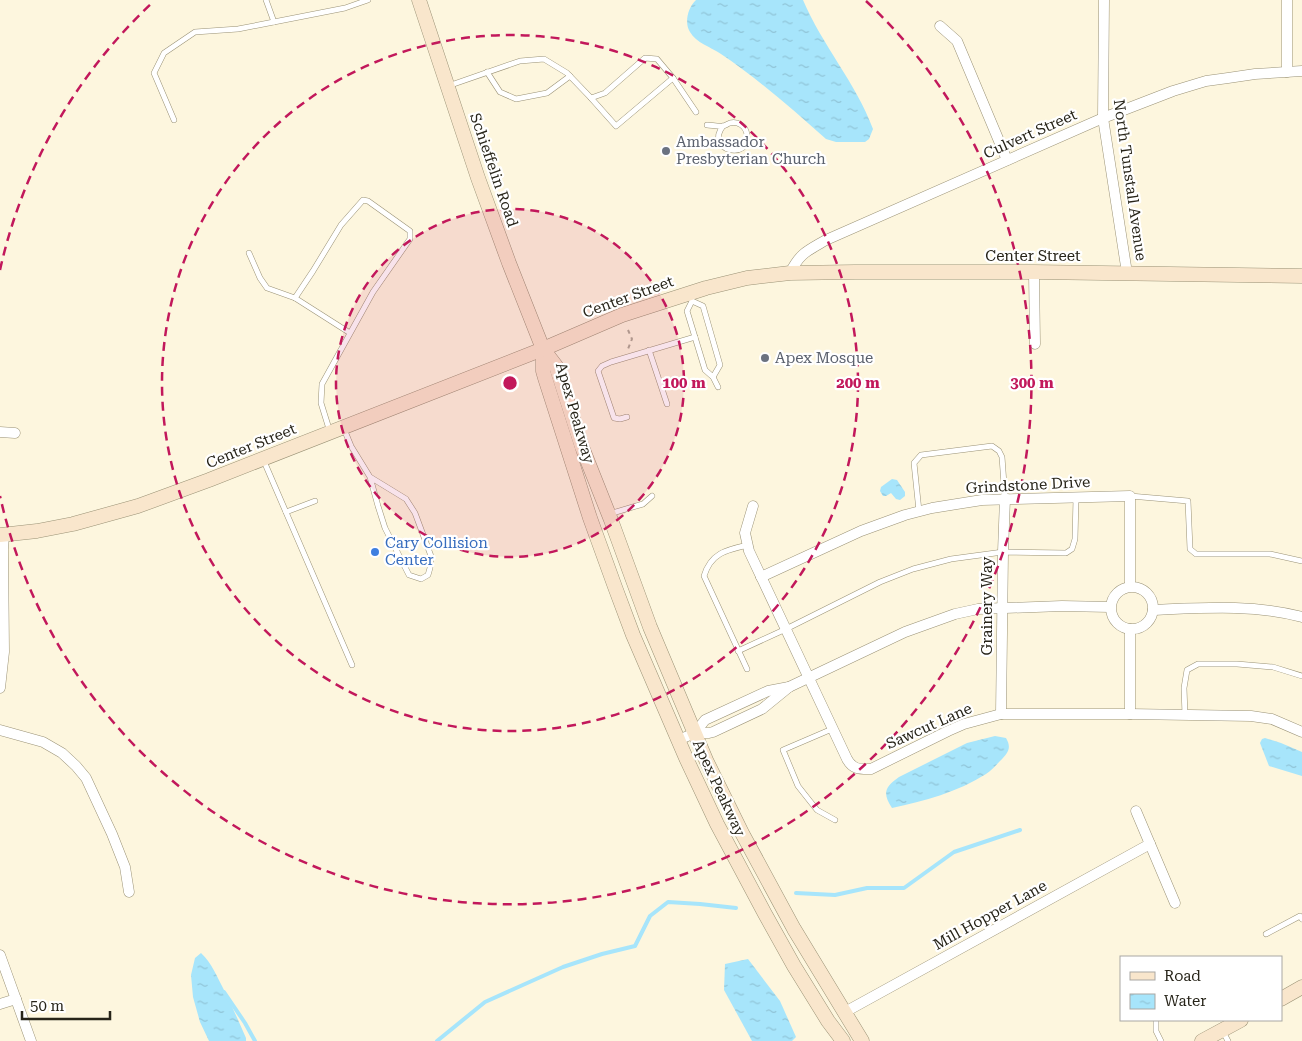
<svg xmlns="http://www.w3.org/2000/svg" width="1302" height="1041" font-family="'Roboto Serif',serif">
	<defs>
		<pattern id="water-ripples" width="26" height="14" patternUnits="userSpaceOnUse" patternTransform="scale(1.25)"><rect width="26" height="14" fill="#a7e5fb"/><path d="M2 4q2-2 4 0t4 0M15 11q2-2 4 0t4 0" fill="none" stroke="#90c4d7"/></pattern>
	</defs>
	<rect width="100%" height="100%" fill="#fdf6de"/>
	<g fill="url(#water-ripples)">
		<path d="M696 0H803C822 45 856 83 873 129L869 139 865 142H836L826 139C792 109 758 79 721 54 711 47 696 43 690 32 684 23 688 7 696 0Z"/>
		<polygon points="892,479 897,480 905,492 905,496 900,500 896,499 891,493 886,496 883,496 880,491 881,487"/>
		<path d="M995 736 1006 738C1012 748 1008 753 1000 761 996 765 991 771 986 774 958 792 924 801 892 808 882 793 885 787 899 777L967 743Z"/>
		<polygon points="1265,738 1281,743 1302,752 1302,776 1269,766 1260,743 1262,739"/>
		<path d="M201 953C212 963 217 977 224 990 232 1006 239 1022 246 1038V1041H209L200 1022 193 997 191 975 195 958Z"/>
		<polygon points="748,959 780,1001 796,1037 792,1041 752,1041 724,990 725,964"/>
	</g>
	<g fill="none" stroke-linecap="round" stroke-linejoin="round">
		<g stroke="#a7e5fb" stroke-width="4">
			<polyline points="796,893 835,895 867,888 904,888 954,852 1020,830"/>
			<polyline points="224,992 245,1023 255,1041"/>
			<polyline points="437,1041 485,1002 563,967 602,954 635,946 650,916 668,902 700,904 736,908"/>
		</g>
		<defs>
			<g id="lane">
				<polyline points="266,0 274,22"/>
				<polyline points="487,72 500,92 516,99 547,93 570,76"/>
				<polyline points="448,86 520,61 544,59 567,73 591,98 605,93 645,58 657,59 673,78 696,112"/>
				<polyline points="591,98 616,126 673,78"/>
				<polyline points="174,120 154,73 164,53 195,32 238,29 345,8 368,0"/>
				<path d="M707 125C711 125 719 127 723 126 725 126 727 124 730 123 738 121 746 126 747 135 751 161 704 151 723 126"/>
				<polyline points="249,253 260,278 267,288 295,298"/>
				<polyline points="690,293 692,301 687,311 705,370 713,377 720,365 703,306 692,301"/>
				<polyline points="649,350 667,404"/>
				<polyline points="713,377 718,387"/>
				<polyline points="627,417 620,419 614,418 598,371 602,366 611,362 695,337"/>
				<polyline points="344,429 351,446 370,477 378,506 385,528 409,575 421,579 428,575 430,568 431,556 415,513 406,499 370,477"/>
				<polyline points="330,432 321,403 322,384 373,292 410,239 410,231 368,201 363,200 341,225 313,271 295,298 350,333"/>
				<polyline points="263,459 352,665"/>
				<polyline points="1130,496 1188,501 1190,549 1196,554 1270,554 1302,561"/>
				<polyline points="919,511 914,463 921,455 992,446 999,451 1002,457 1005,498"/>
				<polyline points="286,512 315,501"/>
				<polyline points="609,514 643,504 652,496"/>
				<polyline points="738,651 786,629 880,582 913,569 951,559 1003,552 1066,553 1072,549 1075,539 1076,498"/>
				<path d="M747 669 704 576C711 553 726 550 748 545"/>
				<polyline points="1185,715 1184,688 1187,670 1198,664 1237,664 1273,667 1302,676"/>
				<polyline points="832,729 783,750 798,786 817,810 835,820"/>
				<polyline points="1266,934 1300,916 1302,919"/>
				<polyline points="1156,1020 1156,1031 1161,1041"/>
				<polyline points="1222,1030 1228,1041"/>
			</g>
			<g id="street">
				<polyline points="1104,0 1103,118 1127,273"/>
				<polyline points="1287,0 1287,72"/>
				<polyline points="940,26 957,41 1007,160"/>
				<polyline points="1034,272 1035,344"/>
				<path d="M790 273C800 253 807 251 826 240L1103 118 1173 91 1206 81 1228 78 1255 74 1302 71"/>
				<polyline points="0,432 15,433"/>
				<path d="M753 506 745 533 749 551 847 759C853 770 860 769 871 769L948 731 964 724 1001 714H1130L1251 716 1272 719 1302 732"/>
				<polyline points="761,577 861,531 905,515 932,508 982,500 1130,496 1130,586"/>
				<circle cx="1132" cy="608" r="21"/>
				<path d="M1153 610C1202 608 1254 604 1302 617"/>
				<polyline points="0,688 4,652 3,549 4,535"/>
				<polyline points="1001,714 1003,552 1005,498"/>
				<polyline points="1130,714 1130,629"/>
				<polyline points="0,730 43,742 62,753 76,766 86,778 112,834 125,867 129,892"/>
				<polyline points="695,733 705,720 768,691 789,687 905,632 955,614 978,609 1062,606 1110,607"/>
				<polyline points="678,740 695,733 709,733 713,732 762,709 789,687"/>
				<polyline points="1136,811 1175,903"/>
				<polyline points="0,955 31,1041"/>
				<polyline points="0,1004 16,999"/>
				<polyline points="845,1012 1150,844"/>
			</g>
			<g id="secondary">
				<polyline points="419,0 478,178 509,263 543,349 556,366 582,447 611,520 650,627 706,760 742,833 794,929 862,1041"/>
				<polyline points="543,349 543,371 545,378 590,518 615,587 633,635 686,758 717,824 765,914 794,966 828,1021 843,1041"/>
				<polyline points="0,535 37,531 73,524 138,506 209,480 543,349 622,315 706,288 747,278 790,273 855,272 1034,272 1302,276"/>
				<polyline points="1281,999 1302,987"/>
				<polyline points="1202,1041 1241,1020"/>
			</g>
		</defs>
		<use href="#lane" stroke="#9a9276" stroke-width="6"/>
		<use href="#street" stroke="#9a9276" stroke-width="11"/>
		<use href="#secondary" stroke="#9a9276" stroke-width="15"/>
		<polyline stroke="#aea995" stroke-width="2" stroke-dasharray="4 4" stroke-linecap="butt" points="628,330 632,339 628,349"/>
		<use href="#lane" stroke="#fff" stroke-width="5"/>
		<use href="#street" stroke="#fff" stroke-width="10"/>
		<use href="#secondary" stroke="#f9e6cc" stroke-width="14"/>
	</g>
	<circle cx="510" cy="383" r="174" fill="#c2185b" fill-opacity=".12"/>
	<g fill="none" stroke="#c2185b" stroke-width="2.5" stroke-dasharray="9 6">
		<circle cx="510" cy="383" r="174"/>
		<circle cx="510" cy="383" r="348"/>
		<path d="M0 270A522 522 0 0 1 154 1M866 1A522 522 0 1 1 0 496"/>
	</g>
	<g fill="#6b7280" stroke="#fff" stroke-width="2">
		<circle cx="666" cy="151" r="5"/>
		<circle cx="765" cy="358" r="5"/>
	</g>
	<circle fill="#3f7fe0" stroke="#fff" stroke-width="2" cx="375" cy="552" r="5"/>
	<g text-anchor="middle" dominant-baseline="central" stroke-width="4.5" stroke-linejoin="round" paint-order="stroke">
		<g font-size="15" fill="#272419" stroke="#fff">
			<text transform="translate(1030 134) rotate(-24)">Culvert Street</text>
			<text transform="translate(494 170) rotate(71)">Schieffelin Road</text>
			<text transform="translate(1130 180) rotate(82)">North Tunstall Avenue</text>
			<text x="1033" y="256">Center Street</text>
			<text transform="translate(628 297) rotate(-20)">Center Street</text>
			<text transform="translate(575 413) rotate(74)">Apex Peakway</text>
			<text transform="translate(251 446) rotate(-22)">Center Street</text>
			<text transform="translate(1028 485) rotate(-3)">Grindstone Drive</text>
			<text transform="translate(987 606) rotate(-90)">Grainery Way</text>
			<text transform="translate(929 726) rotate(-24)">Sawcut Lane</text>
			<text transform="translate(719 788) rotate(65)">Apex Peakway</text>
			<text transform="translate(990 915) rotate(-29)">Mill Hopper Lane</text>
		</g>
		<g font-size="15" fill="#5b616d" stroke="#fff" text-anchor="start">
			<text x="676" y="142">Ambassador<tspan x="676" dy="17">Presbyterian Church</tspan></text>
			<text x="775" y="358">Apex Mosque</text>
		</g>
		<g font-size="15" fill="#366cbe" stroke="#fff" text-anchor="start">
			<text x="385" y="543">Cary Collision<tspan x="385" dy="17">Center</tspan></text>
		</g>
	</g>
	<circle cx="510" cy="383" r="8" fill="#c2185b" stroke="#fff" stroke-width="2.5"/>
	<g font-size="15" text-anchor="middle" font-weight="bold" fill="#c2185b" stroke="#fff" stroke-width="4.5" stroke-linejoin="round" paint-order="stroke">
		<text x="684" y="388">100 m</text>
		<text x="858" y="388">200 m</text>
		<text x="1032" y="388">300 m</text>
	</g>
	<rect x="1120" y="956" width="162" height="65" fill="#ffffff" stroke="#a9a7a3"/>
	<rect x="1130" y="972" width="25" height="8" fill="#f9e6cc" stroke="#a9a7a3"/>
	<text x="1164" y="981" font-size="15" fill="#272419">Road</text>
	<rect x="1130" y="994" width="25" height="15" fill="url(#water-ripples)" stroke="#a9a7a3"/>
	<text x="1164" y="1006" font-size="15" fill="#272419">Water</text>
	<path d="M22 1011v8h88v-8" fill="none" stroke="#272419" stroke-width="2.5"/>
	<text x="30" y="1011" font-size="15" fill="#272419" stroke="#ffffff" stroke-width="4" paint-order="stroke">50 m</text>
</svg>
